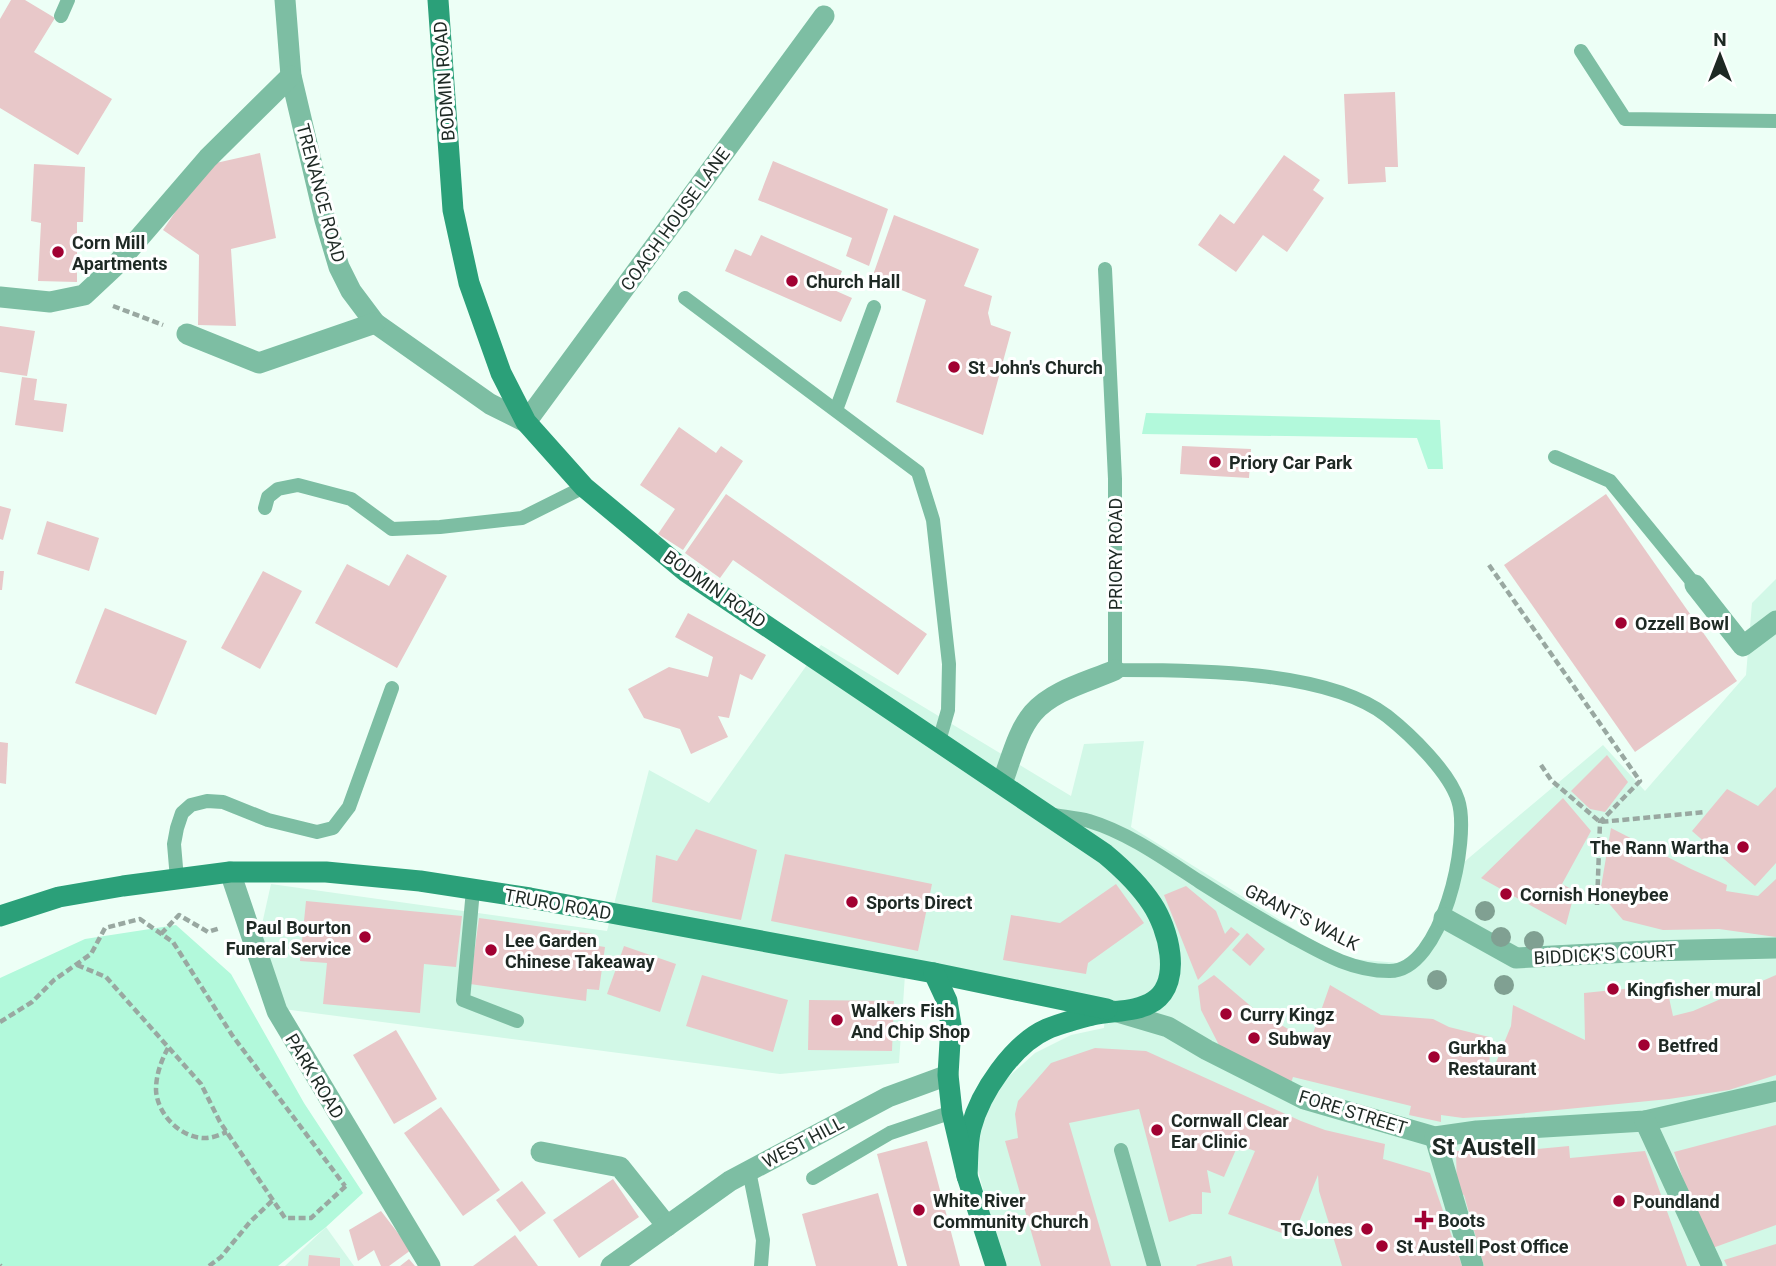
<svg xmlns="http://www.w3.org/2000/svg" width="1776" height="1266" font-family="Roboto,sans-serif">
	<rect width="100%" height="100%" fill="#edfff6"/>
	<g fill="#d2f8e7">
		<polygon points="1776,579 1776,1266 1003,1266 978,1170 975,1143 986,1111 1004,1081 1035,1053 1071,1035 1104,1028 1106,1001 906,960 899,1063 780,1074 283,1009 260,933 271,884 607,931 649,770 709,803 821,645 1071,796 1084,744 1144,741 1131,827 1341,958 1410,964 1444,918 1457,868 1603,745 1645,791 1746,675 1752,603"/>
		<polygon points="326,1227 354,1266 285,1266"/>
	</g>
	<g fill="#b2f9db">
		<polygon points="1146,413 1440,420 1443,469 1428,469 1417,438 1142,434"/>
		<polygon points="176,925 231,974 304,1103 363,1193 326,1227 278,1266 0,1266 0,978 85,939"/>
	</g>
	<g fill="#e8c8c9">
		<polygon points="11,0 25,0 55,18 34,52 112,99 78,155 0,108 0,19"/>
		<polygon points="1395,92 1398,167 1385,167 1386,182 1348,184 1344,94"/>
		<polygon points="260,153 276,238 231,249 236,326 198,325 199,255 163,230 207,165"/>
		<polygon points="1284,155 1320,180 1313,190 1324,198 1287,252 1263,235 1236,272 1198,245 1220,214 1234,224"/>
		<polygon points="773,161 888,209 869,266 846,256 852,238 758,200"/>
		<polygon points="34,164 85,167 83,222 77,222 77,282 38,281 41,223 31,221"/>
		<polygon points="894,215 979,249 964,286 992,296 988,313 991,325 1011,332 983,435 896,402 926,300 872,278"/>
		<polygon points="761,235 842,271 834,290 852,298 841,322 725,271 735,249 751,256"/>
		<polygon points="0,326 35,331 27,376 0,372"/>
		<polygon points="22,377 37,379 34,400 67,404 63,432 15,425"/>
		<polygon points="679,427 716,453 721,446 743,461 683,550 658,534 675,509 640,485"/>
		<polygon points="1182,446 1251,449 1249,478 1180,474"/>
		<polygon points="726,494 927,634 898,675 733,560 720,578 685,553"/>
		<polygon points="1606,494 1737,681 1635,752 1504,565"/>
		<polygon points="0,506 11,509 3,540 0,539"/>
		<polygon points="47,521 99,538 89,571 37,554"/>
		<polygon points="407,554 447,576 397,668 315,623 347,564 389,586"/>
		<polygon points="0,571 4,571 2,590 0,590"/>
		<polygon points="263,571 302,591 260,669 221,648"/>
		<polygon points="105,608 187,641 156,715 75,683"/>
		<polygon points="688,613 766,655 752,680 740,674 729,718 718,716 728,737 691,754 680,729 644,718 628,689 669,667 708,677 713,657 675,637"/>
		<polygon points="0,742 8,743 6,784 0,783"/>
		<polygon points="1607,755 1628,782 1605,812 1590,809 1571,791"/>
		<polygon points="1776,787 1776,863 1755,886 1692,831 1727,789 1758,806"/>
		<polygon points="1563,798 1591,831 1562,884 1575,891 1566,925 1481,878"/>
		<polygon points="1611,828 1691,869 1727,885 1726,891 1758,896 1776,879 1776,937 1719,929 1663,930 1623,920 1600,893"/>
		<polygon points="696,829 757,850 741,920 652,902 656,855 677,861"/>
		<polygon points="785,854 932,884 918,951 771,921"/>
		<polygon points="1116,884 1144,923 1088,963 1086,974 1003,960 1011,915 1060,923"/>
		<polygon points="1186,886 1216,911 1225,934 1231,927 1240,934 1198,980 1164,895"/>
		<polygon points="306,901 462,916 456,967 424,964 420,1013 323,1004 327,963 300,961"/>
		<polygon points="479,918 593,934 592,945 605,947 599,990 587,989 586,1001 470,984"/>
		<polygon points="1247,933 1265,949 1250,966 1232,950"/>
		<polygon points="624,946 676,964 660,1012 607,994"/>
		<polygon points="702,975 788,1000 773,1052 686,1026"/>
		<polygon points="1214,975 1253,1008 1310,1042 1330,985 1381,1015 1433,1019 1449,1027 1489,1037 1490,1077 1511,1026 1513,1005 1585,1040 1584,993 1653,986 1668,993 1673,1016 1693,1011 1776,975 1776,1075 1729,1090 1669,1099 1497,1116 1463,1118 1441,1115 1441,1122 1409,1115 1411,1106 1293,1077 1291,1083 1221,1049 1201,1010 1198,986"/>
		<polygon points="809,1000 894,1001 892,1051 808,1050"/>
		<polygon points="396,1030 437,1099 394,1124 353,1055"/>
		<polygon points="1095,1048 1146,1051 1301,1121 1325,1130 1385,1144 1383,1159 1430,1173 1462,1266 1342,1266 1319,1191 1318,1175 1293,1237 1228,1214 1255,1151 1238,1145 1224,1177 1207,1170 1211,1193 1202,1192 1202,1214 1192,1214 1169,1222 1139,1109 1069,1123 1111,1266 1041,1266 1005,1141 1018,1138 1015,1114 1018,1101 1051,1063"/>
		<polygon points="441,1107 500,1190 463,1216 404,1133"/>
		<polygon points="1776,1125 1776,1225 1707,1250 1674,1152"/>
		<polygon points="927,1141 960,1266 907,1266 877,1154"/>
		<polygon points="1569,1146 1570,1158 1645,1151 1687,1266 1484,1266 1464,1195 1457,1193 1456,1151 1516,1151"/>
		<polygon points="613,1179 639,1217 579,1258 553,1220"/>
		<polygon points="522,1181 546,1213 520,1232 496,1200"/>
		<polygon points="878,1193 898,1266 816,1266 802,1214"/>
		<polygon points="381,1211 411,1250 389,1266 381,1266 374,1250 358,1261 349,1230"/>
		<polygon points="515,1235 538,1266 473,1266"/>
		<polygon points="1776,1244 1776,1266 1727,1266 1724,1260"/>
		<polygon points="309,1255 340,1258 340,1266 308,1266"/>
		<polygon points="1231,1256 1233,1266 1197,1266 1196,1265"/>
		<polygon points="409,1259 415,1266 400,1266"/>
	</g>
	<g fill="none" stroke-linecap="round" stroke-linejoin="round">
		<g stroke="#99a8a1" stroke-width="4.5" stroke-dasharray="7 3.5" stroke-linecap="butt">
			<polyline points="113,306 163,325"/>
			<polyline points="1489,565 1640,781 1600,822 1597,905"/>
			<polyline points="1541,765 1551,780 1600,822 1706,812"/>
			<polyline points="161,934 179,915 208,932 220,928"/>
			<polyline points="77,965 106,977 201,1084 220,1122 285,1218 311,1218 347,1185"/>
			<polyline points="0,1022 32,1002 54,980 91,954 105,928 140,919 173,942 232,1035 345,1186"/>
			<path d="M168 1048C161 1061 156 1075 156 1090 157 1114 181 1139 206 1138 213 1138 221 1134 227 1132"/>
			<polyline points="0,1265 1,1266"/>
			<polyline points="209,1266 221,1257 250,1222 273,1200"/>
		</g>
		<g stroke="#7dbea3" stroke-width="14">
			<polyline points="61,16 68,0"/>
			<polyline points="1581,51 1625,119 1776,121"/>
			<polyline points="685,298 918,472 933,520 949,664 948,710 939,741"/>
			<polyline points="836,410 874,307"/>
			<polyline points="1555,457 1610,481 1695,585"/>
			<polyline points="265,508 268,497 278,489 298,485 351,499 392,529 440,527 522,518 584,487"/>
			<path d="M1053 815C1065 817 1078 818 1089 821 1129 833 1166 860 1200 882 1230 901 1260 919 1291 936 1322 953 1352 971 1389 971 1442 972 1471 839 1458 800 1449 772 1411 735 1387 716 1326 669 1190 670 1115 670V479L1105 269"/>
			<polyline points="177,879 174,844 177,828 182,813 191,805 207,801 223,802 268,820 317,832 333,828 349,807 392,688"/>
			<polyline points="473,890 463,1000 517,1021"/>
			<polyline points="1121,1150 1154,1266"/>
			<polyline points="749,1171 763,1240 761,1266"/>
			<polyline points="813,1178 890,1133 952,1112"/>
		</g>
		<g stroke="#7dbea3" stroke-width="21">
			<polyline points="285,0 291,76 325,220 339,267 351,291 375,323 490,404 526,422 824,16"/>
			<polyline points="0,297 50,302 84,295 115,266 208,158 291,76"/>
			<polyline points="187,334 259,363 375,323"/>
			<polyline points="1695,585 1743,646 1776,621"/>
			<path d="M1002 783C1011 760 1017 732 1033 713 1053 690 1088 682 1115 670"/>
			<polyline points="230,872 277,1011 430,1266"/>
			<polyline points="1444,918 1516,958 1649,951 1776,948"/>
			<polyline points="1114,1011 1168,1027 1207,1050 1304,1099 1435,1137 1477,1131 1645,1121 1776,1091"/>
			<polyline points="1645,1121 1712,1266"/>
			<polyline points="1435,1137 1473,1266"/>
			<polyline points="541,1152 620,1167 667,1226"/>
			<polyline points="611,1266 730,1181 888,1097 948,1075"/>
		</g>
		<g stroke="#2ba079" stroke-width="21">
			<path d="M438 0 453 210 469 283 501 373 526 422 584 487 685 571 1105 854C1123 869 1139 884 1152 904 1168 928 1183 981 1154 1001 1136 1013 1113 1010 1092 1015 1077 1019 1061 1023 1047 1029 1013 1044 980 1093 971 1128 967 1143 968 1160 967 1176"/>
			<polyline points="0,916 59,897 123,886 230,872 326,872 420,881 530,898 934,973 1107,1009"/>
			<polyline points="934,973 947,1001 951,1025 948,1075 952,1112 967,1176 996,1266"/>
		</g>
	</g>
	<g fill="#80a092">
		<circle cx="1485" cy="911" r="10"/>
		<circle cx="1501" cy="937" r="10"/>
		<circle cx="1534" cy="941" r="10"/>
		<circle cx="1437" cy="980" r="10"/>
		<circle cx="1504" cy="985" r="10"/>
	</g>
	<g fill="#a10132" stroke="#fff" stroke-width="2.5">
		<circle cx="58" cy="252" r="7"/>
		<circle cx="792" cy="281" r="7"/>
		<circle cx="954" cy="367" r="7"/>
		<circle cx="1215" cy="462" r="7"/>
		<circle cx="1621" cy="623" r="7"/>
		<circle cx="1743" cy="847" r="7"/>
		<circle cx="1506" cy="894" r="7"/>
		<circle cx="852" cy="902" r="7"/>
		<circle cx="365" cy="937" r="7"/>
		<circle cx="491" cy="950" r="7"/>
		<circle cx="1613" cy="989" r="7"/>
		<circle cx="1226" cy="1014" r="7"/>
		<circle cx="837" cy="1020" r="7"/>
		<circle cx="1254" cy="1038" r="7"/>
		<circle cx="1644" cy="1045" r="7"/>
		<circle cx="1434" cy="1057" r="7"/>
		<circle cx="1157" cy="1130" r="7"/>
		<circle cx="1619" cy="1201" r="7"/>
		<circle cx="919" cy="1210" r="7"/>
		<path d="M1420.5 1209.5h7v7h7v7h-7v7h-7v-7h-7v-7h7z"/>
		<circle cx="1367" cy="1229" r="7"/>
		<circle cx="1382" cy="1246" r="7"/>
	</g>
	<g text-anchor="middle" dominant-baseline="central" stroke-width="6" stroke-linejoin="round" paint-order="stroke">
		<g font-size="18" fill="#1e2924" stroke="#fff">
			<text transform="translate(444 81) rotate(-94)">BODMIN ROAD</text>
			<text transform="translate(321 193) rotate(75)">TRENANCE ROAD</text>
			<text transform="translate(675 219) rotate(-54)">COACH HOUSE LANE</text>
			<text transform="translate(1115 554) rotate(-90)">PRIORY ROAD</text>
			<text transform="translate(715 589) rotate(35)">BODMIN ROAD</text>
			<text transform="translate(558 904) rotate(10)">TRURO ROAD</text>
			<text transform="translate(1302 917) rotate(27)">GRANT'S WALK</text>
			<text transform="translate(1605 954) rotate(-3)">BIDDICK'S COURT</text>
			<text transform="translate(315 1076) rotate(59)">PARK ROAD</text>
			<text transform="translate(1353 1112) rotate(17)">FORE STREET</text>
			<text transform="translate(803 1142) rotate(-28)">WEST HILL</text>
		</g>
		<g font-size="18" font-weight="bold" fill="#1e2924" stroke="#fff" text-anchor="start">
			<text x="72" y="242">Corn Mill<tspan x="72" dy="21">Apartments</tspan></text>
			<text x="806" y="281">Church Hall</text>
			<text x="968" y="367">St John's Church</text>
			<text x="1229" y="462">Priory Car Park</text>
			<text x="1635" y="623">Ozzell Bowl</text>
			<text x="1729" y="847" text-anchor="end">The Rann Wartha</text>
			<text x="1520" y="894">Cornish Honeybee</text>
			<text x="866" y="902">Sports Direct</text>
			<text x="351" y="927" text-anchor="end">Paul Bourton<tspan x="351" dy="21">Funeral Service</tspan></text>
			<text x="505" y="940">Lee Garden<tspan x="505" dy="21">Chinese Takeaway</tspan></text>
			<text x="1627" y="989">Kingfisher mural</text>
			<text x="851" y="1010">Walkers Fish<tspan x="851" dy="21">And Chip Shop</tspan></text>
			<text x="1240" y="1014">Curry Kingz</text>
			<text x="1268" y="1038">Subway</text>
			<text x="1658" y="1045">Betfred</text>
			<text x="1448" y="1047">Gurkha<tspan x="1448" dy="21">Restaurant</tspan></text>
			<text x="1171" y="1120">Cornwall Clear<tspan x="1171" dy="21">Ear Clinic</tspan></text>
			<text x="933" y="1200">White River<tspan x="933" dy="21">Community Church</tspan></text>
			<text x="1633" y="1201">Poundland</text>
			<text x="1438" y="1220">Boots</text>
			<text x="1353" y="1229" text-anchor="end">TGJones</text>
			<text x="1396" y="1246">St Austell Post Office</text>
		</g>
		<g font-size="24" font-weight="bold" fill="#1e2924" stroke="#fff">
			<text x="1484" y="1147">St Austell</text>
		</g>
	</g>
	<g transform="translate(1720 56)" stroke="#ffffff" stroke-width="5" paint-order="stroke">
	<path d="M0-5L12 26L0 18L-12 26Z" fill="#1e2924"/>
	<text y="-10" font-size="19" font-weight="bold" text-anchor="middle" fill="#1e2924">N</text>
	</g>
</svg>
